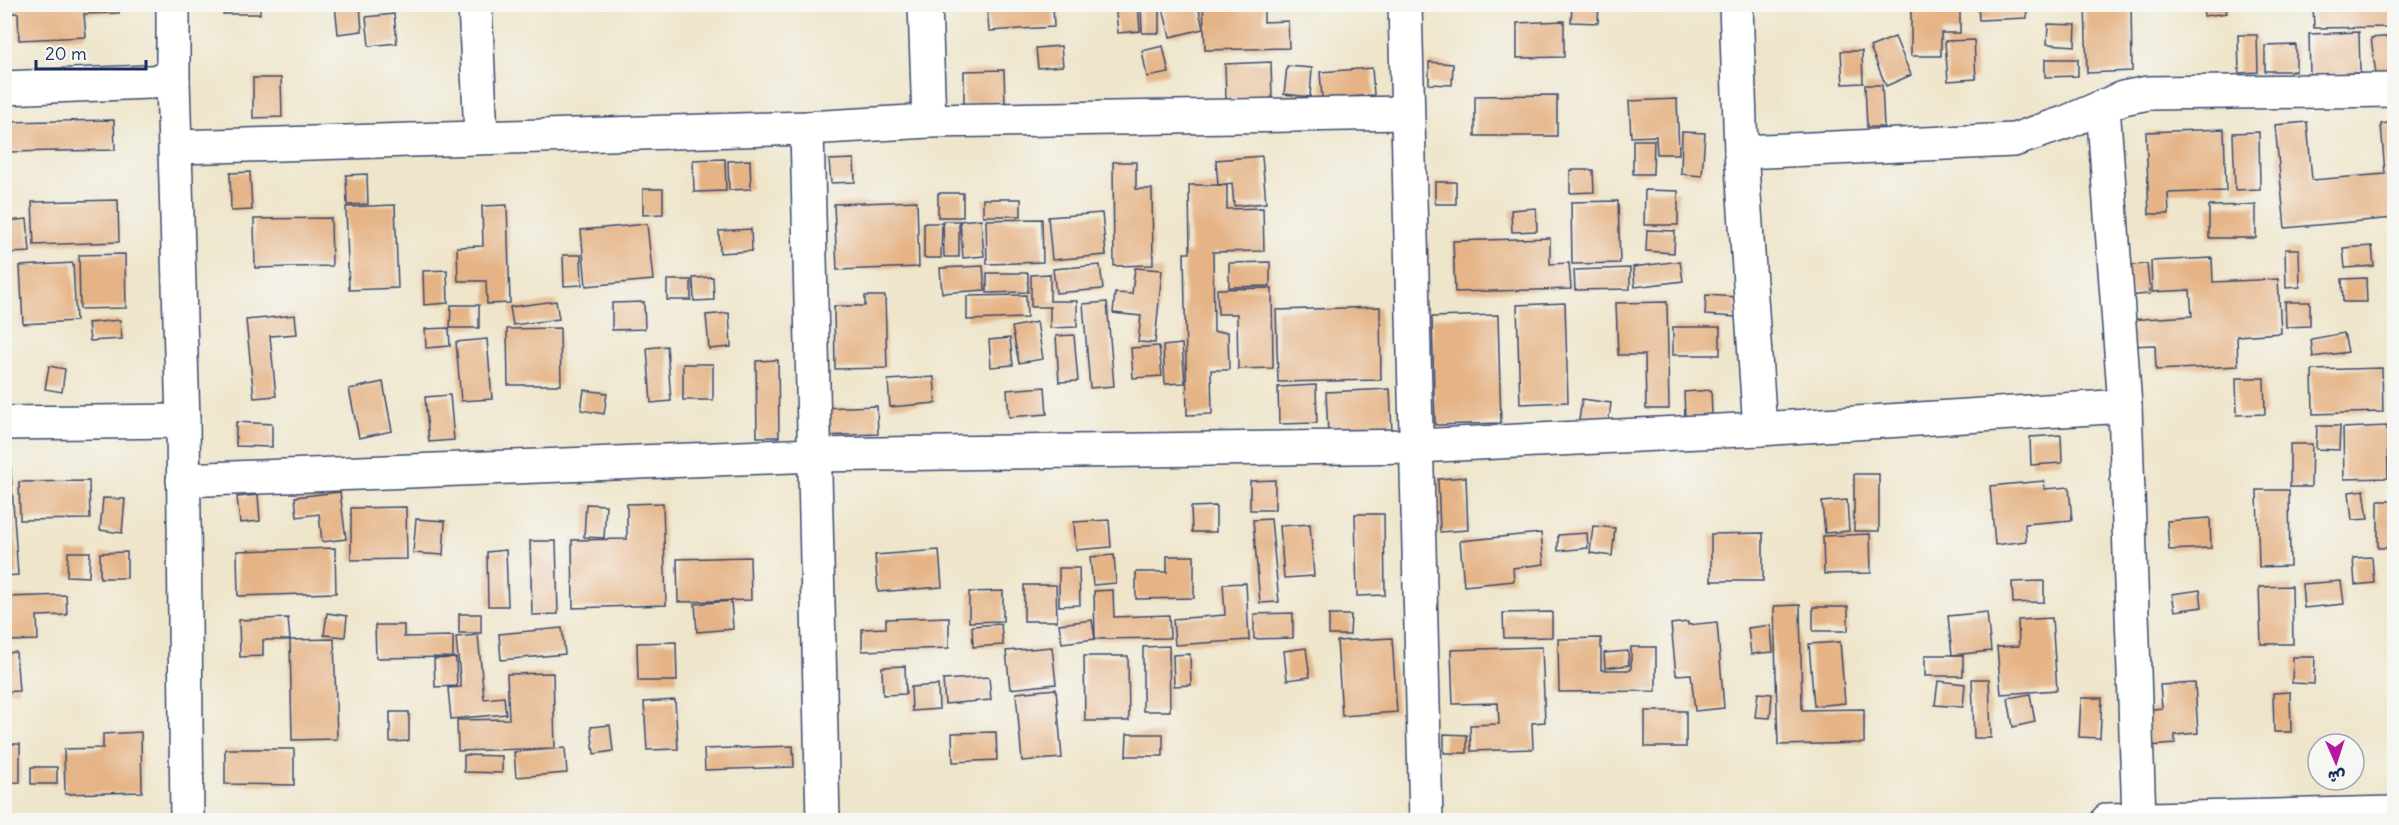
<svg xmlns="http://www.w3.org/2000/svg" width="2399" height="825" font-family="Delius,'Playpen Sans Arabic',sans-serif">
	<rect width="100%" height="100%" fill="#f6f6f2"/>
	<filter id="ink" filterUnits="userSpaceOnUse"><feTurbulence type="fractalNoise" baseFrequency=".0167" numOctaves="2"/><feDisplacementMap in="SourceGraphic" scale="12" xChannelSelector="R" yChannelSelector="G"/><feConvolveMatrix kernelMatrix="1 2 1 2 8 2 1 2 1" color-interpolation-filters="sRGB"/></filter>
	<filter id="wash" filterUnits="userSpaceOnUse"><feTurbulence type="fractalNoise" baseFrequency=".008" numOctaves="4" result="noise"/><feDisplacementMap in="SourceGraphic" scale="24" xChannelSelector="R" yChannelSelector="G"/><feGaussianBlur stdDeviation="1.35" result="paint"/><feColorMatrix in="noise" values="0 0 0 0 0 0 0 0 0 0 0 0 0 0 0 0 0 1.4 0 .05"/><feComposite in="paint" operator="in"/></filter>
	<g filter="url(#wash)">
		<rect width="100%" height="100%" fill="#eee5ca"/>
		<g id="blocks">
			<g fill="#e5b385">
				<polygon points="4,4 119,4 119,13 84,14 86,37 19,40 18,13 4,14"/>
				<rect x="223" y="4" width="37" height="10"/>
				<polygon points="335,4 360,4 362,31 338,34"/>
				<polygon points="987,4 1053,4 1054,27 989,31"/>
				<polygon points="1115,4 1138,4 1140,31 1118,33"/>
				<polygon points="1162,4 1198,4 1203,29 1170,37"/>
				<polygon points="1203,4 1264,4 1264,22 1288,21 1289,48 1205,50"/>
				<polygon points="1572,4 1599,4 1598,23 1571,22"/>
				<polygon points="1911,4 1960,4 1960,33 1941,33 1941,56 1911,56"/>
				<polygon points="1978,4 2026,4 2027,18 1979,20"/>
				<polygon points="2085,4 2131,4 2132,71 2087,73"/>
				<polygon points="2202,4 2225,4 2227,13 2204,16"/>
				<polygon points="2313,4 2394,4 2394,27 2314,28"/>
				<polygon points="1159,5 1159,33 1142,33 1141,6"/>
				<polygon points="1305,5 1348,5 1349,6 1306,10"/>
				<polygon points="394,14 397,43 369,46 366,17"/>
				<polygon points="1564,21 1564,57 1517,58 1517,23"/>
				<polygon points="2048,24 2076,25 2075,46 2047,44"/>
				<polygon points="2359,32 2360,73 2310,75 2309,34"/>
				<polygon points="2238,35 2257,35 2258,72 2239,73"/>
				<polygon points="2394,36 2394,73 2376,75 2371,38"/>
				<polygon points="1895,37 1911,75 1886,86 1870,47"/>
				<polygon points="1974,40 1976,79 1948,81 1945,41"/>
				<polygon points="2296,45 2296,71 2265,71 2265,46"/>
				<polygon points="1061,46 1063,66 1038,68 1036,48"/>
				<polygon points="1163,46 1169,73 1147,77 1142,51"/>
				<polygon points="1841,51 1862,51 1863,83 1843,84"/>
				<polygon points="2045,59 2078,59 2078,76 2045,77"/>
				<polygon points="1271,62 1272,99 1226,100 1225,64"/>
				<polygon points="1429,62 1453,64 1452,85 1429,84"/>
				<polygon points="1287,66 1312,68 1310,97 1284,94"/>
				<polygon points="1372,68 1374,95 1322,99 1320,72"/>
				<polygon points="1004,70 1005,104 964,104 964,71"/>
				<polygon points="253,78 281,78 282,117 253,118"/>
				<polygon points="1865,85 1882,85 1884,127 1867,127"/>
				<polygon points="1557,95 1557,136 1475,136 1475,96"/>
				<polygon points="1677,99 1679,154 1657,154 1656,136 1631,137 1629,101"/>
				<polygon points="114,120 115,150 6,152 5,122"/>
				<polygon points="2307,122 2312,180 2385,174 2381,124 2394,122 2394,218 2285,228 2275,125"/>
				<polygon points="2224,129 2226,191 2168,193 2169,214 2149,214 2146,132"/>
				<polygon points="1682,132 1705,133 1702,176 1681,174"/>
				<polygon points="2259,132 2260,189 2235,190 2233,133"/>
				<polygon points="1633,140 1654,140 1653,174 1633,174"/>
				<polygon points="1262,156 1266,203 1234,206 1232,183 1218,185 1216,160"/>
				<polygon points="725,159 726,191 694,192 693,160"/>
				<polygon points="854,159 855,182 831,183 829,160"/>
				<polygon points="750,160 751,189 729,190 728,161"/>
				<polygon points="1113,162 1136,162 1136,189 1152,189 1153,265 1114,266"/>
				<polygon points="1570,170 1593,170 1594,192 1570,193"/>
				<polygon points="250,172 252,210 231,211 230,173"/>
				<polygon points="367,174 368,204 347,205 346,175"/>
				<rect x="1435" y="182" width="21" height="22"/>
				<polygon points="1189,185 1227,185 1227,209 1263,208 1264,251 1213,252 1214,332 1228,332 1229,370 1211,370 1212,414 1187,415 1184,253 1190,253"/>
				<polygon points="643,189 663,189 663,214 643,215"/>
				<polygon points="1645,190 1678,191 1678,225 1644,225"/>
				<rect x="938" y="193" width="25" height="24"/>
				<rect x="983" y="199" width="38" height="17"/>
				<polygon points="118,200 119,242 34,245 32,202"/>
				<polygon points="917,201 919,267 837,270 834,204"/>
				<polygon points="1618,201 1620,263 1572,264 1571,202"/>
				<polygon points="395,205 398,288 349,290 346,207"/>
				<polygon points="507,205 510,303 487,304 486,281 458,281 457,247 483,246 482,206"/>
				<polygon points="2256,205 2256,238 2209,238 2209,206"/>
				<polygon points="1536,208 1537,231 1512,232 1511,210"/>
				<polygon points="1102,213 1106,255 1052,260 1048,217"/>
				<polygon points="331,218 332,266 255,268 254,219"/>
				<polygon points="27,219 30,252 10,253 8,221"/>
				<polygon points="981,219 984,256 963,258 960,221"/>
				<polygon points="1042,219 1043,262 987,264 986,220"/>
				<polygon points="943,221 959,221 959,257 944,257"/>
				<polygon points="924,223 942,223 941,258 924,258"/>
				<polygon points="647,224 653,280 586,286 581,230"/>
				<polygon points="751,229 752,251 720,253 719,231"/>
				<polygon points="1647,230 1675,231 1674,253 1646,251"/>
				<polygon points="1550,238 1550,264 1569,263 1571,289 1455,292 1453,241"/>
				<polygon points="2372,246 2374,266 2345,268 2343,248"/>
				<polygon points="2285,249 2299,249 2300,287 2286,288"/>
				<polygon points="125,254 126,308 80,309 79,255"/>
				<polygon points="563,255 581,255 582,285 564,286"/>
				<polygon points="2212,258 2213,282 2278,279 2281,333 2237,336 2238,366 2156,370 2155,345 2129,346 2127,320 2192,316 2190,290 2152,292 2151,261"/>
				<polygon points="1680,261 1683,281 1635,287 1633,267"/>
				<polygon points="1270,262 1270,286 1229,287 1229,263"/>
				<polygon points="73,263 76,321 23,324 20,266"/>
				<polygon points="2147,264 2150,294 2122,296 2119,266"/>
				<polygon points="1100,265 1103,289 1056,293 1053,269"/>
				<polygon points="983,266 985,290 942,293 940,268"/>
				<polygon points="1135,268 1162,270 1155,343 1138,342 1141,316 1113,313 1115,293 1132,294"/>
				<polygon points="1630,268 1630,289 1575,290 1574,270"/>
				<polygon points="447,270 448,303 424,305 423,271"/>
				<polygon points="987,273 1028,273 1028,292 987,293"/>
				<polygon points="1050,274 1050,301 1077,301 1077,327 1050,328 1050,307 1031,307 1031,275"/>
				<polygon points="713,277 714,300 694,301 693,278"/>
				<polygon points="2366,278 2367,302 2343,302 2342,279"/>
				<rect x="667" y="280" width="24" height="20"/>
				<polygon points="1272,288 1273,368 1238,369 1237,314 1218,314 1217,289"/>
				<polygon points="1026,295 1027,318 967,320 967,296"/>
				<polygon points="1706,295 1736,297 1736,317 1705,315"/>
				<polygon points="865,296 885,296 887,368 835,369 834,306 865,306"/>
				<polygon points="556,301 559,319 513,325 510,307"/>
				<polygon points="644,302 645,329 612,330 612,303"/>
				<polygon points="1107,302 1114,386 1090,388 1083,304"/>
				<polygon points="1667,302 1669,409 1646,409 1645,355 1618,355 1616,303"/>
				<polygon points="2285,302 2310,302 2310,326 2286,327"/>
				<polygon points="1565,303 1568,402 1520,404 1517,305"/>
				<polygon points="451,305 479,305 479,328 450,328"/>
				<polygon points="1380,307 1381,380 1278,382 1276,310"/>
				<polygon points="729,313 731,347 709,349 706,315"/>
				<polygon points="295,315 297,334 270,336 276,396 254,398 246,320"/>
				<polygon points="1498,315 1501,423 1435,425 1432,317"/>
				<polygon points="120,320 122,339 90,341 88,323"/>
				<polygon points="1037,322 1043,359 1019,363 1012,327"/>
				<rect x="1673" y="327" width="47" height="28"/>
				<polygon points="449,328 450,346 426,348 425,329"/>
				<polygon points="560,328 561,385 508,385 507,329"/>
				<polygon points="2344,333 2348,352 2313,357 2311,339"/>
				<polygon points="1074,335 1078,381 1059,382 1056,336"/>
				<polygon points="1010,338 1013,365 991,367 989,340"/>
				<polygon points="487,339 492,399 461,401 456,342"/>
				<polygon points="1182,344 1185,383 1165,384 1163,346"/>
				<polygon points="667,346 671,401 651,403 647,348"/>
				<polygon points="1159,346 1162,376 1133,378 1131,348"/>
				<polygon points="778,360 779,437 757,437 756,361"/>
				<rect x="683" y="364" width="30" height="36"/>
				<polygon points="49,366 65,369 62,392 45,389"/>
				<polygon points="2382,368 2383,412 2313,414 2312,370"/>
				<polygon points="934,377 936,403 890,407 888,380"/>
				<polygon points="2236,378 2264,378 2265,414 2237,415"/>
				<polygon points="383,382 392,431 359,438 349,389"/>
				<polygon points="1316,385 1317,423 1279,424 1278,387"/>
				<polygon points="1045,387 1047,414 1009,417 1007,390"/>
				<polygon points="1390,389 1392,432 1328,435 1326,392"/>
				<polygon points="584,390 607,393 604,414 581,410"/>
				<polygon points="1711,390 1712,416 1685,417 1684,392"/>
				<polygon points="450,395 454,440 429,442 425,397"/>
				<polygon points="1582,399 1611,403 1608,425 1579,421"/>
				<polygon points="877,406 878,434 820,436 819,408"/>
				<polygon points="236,422 272,424 272,447 236,446"/>
				<polygon points="2317,426 2340,426 2339,450 2316,449"/>
				<polygon points="2387,426 2388,478 2344,479 2343,428"/>
				<polygon points="2061,435 2062,463 2031,465 2030,437"/>
				<polygon points="2290,444 2312,444 2311,487 2290,487"/>
				<polygon points="10,458 18,575 4,576 4,459"/>
				<rect x="1854" y="474" width="25" height="57"/>
				<polygon points="1466,477 1468,530 1440,532 1438,479"/>
				<polygon points="1275,480 1275,510 1250,510 1250,481"/>
				<polygon points="89,481 90,519 20,520 19,482"/>
				<polygon points="2044,481 2045,489 2069,487 2072,520 2025,524 2026,541 1995,545 1990,486"/>
				<polygon points="2257,490 2289,490 2290,566 2259,567"/>
				<polygon points="2364,490 2368,519 2352,520 2349,492"/>
				<polygon points="340,492 346,539 322,542 319,514 297,517 295,497"/>
				<polygon points="258,495 260,521 240,523 237,497"/>
				<polygon points="103,498 125,499 122,533 100,530"/>
				<polygon points="1847,500 1849,531 1825,533 1822,502"/>
				<rect x="2378" y="501" width="16" height="47"/>
				<polygon points="663,503 666,605 573,608 572,540 627,539 627,504"/>
				<polygon points="586,504 606,505 604,538 584,537"/>
				<polygon points="1216,506 1216,532 1192,532 1191,507"/>
				<polygon points="406,507 407,559 351,560 351,508"/>
				<polygon points="1355,514 1384,514 1385,595 1357,596"/>
				<polygon points="2210,518 2211,548 2169,550 2167,521"/>
				<polygon points="416,519 445,521 443,555 413,553"/>
				<polygon points="1271,519 1279,602 1260,603 1253,520"/>
				<polygon points="1109,520 1111,547 1076,550 1074,522"/>
				<polygon points="1310,524 1314,576 1284,578 1280,526"/>
				<polygon points="1593,526 1615,528 1612,556 1590,553"/>
				<polygon points="1541,533 1544,564 1513,568 1514,581 1464,586 1460,541"/>
				<polygon points="1587,533 1588,548 1558,551 1558,535"/>
				<polygon points="1763,533 1763,581 1711,581 1711,534"/>
				<polygon points="1870,534 1871,573 1824,574 1823,536"/>
				<polygon points="530,541 556,541 558,614 532,615"/>
				<polygon points="335,548 336,593 238,596 237,551"/>
				<polygon points="506,550 508,606 488,606 487,552"/>
				<polygon points="939,550 942,587 878,592 875,555"/>
				<polygon points="68,552 90,552 89,577 67,576"/>
				<polygon points="127,552 127,578 100,578 100,553"/>
				<polygon points="1114,555 1116,583 1093,585 1090,557"/>
				<polygon points="1167,556 1194,556 1194,598 1136,599 1136,572 1167,572"/>
				<polygon points="750,557 751,600 678,602 677,559"/>
				<polygon points="2372,557 2374,583 2355,585 2353,558"/>
				<polygon points="1059,568 1079,568 1080,605 1059,606"/>
				<polygon points="2044,581 2044,602 2013,603 2012,582"/>
				<polygon points="2341,581 2344,604 2304,608 2302,584"/>
				<polygon points="1246,583 1249,640 1175,645 1173,619 1225,615 1223,584"/>
				<polygon points="1024,585 1056,585 1057,621 1024,621"/>
				<polygon points="2292,586 2293,644 2261,644 2259,587"/>
				<polygon points="1113,590 1114,617 1169,615 1170,638 1095,639 1094,591"/>
				<polygon points="2200,590 2202,607 2175,611 2172,594"/>
				<polygon points="1003,591 1003,621 969,622 969,592"/>
				<polygon points="66,595 67,615 37,616 38,640 8,641 7,597"/>
				<polygon points="731,601 733,629 697,632 695,604"/>
				<polygon points="1800,605 1802,710 1864,709 1864,743 1778,745 1774,606"/>
				<rect x="1813" y="607" width="35" height="24"/>
				<polygon points="1552,612 1552,637 1504,638 1503,613"/>
				<polygon points="1987,612 1991,651 1952,655 1948,616"/>
				<polygon points="327,613 347,616 345,637 324,635"/>
				<polygon points="1293,613 1293,638 1254,639 1254,614"/>
				<rect x="459" y="614" width="22" height="19"/>
				<polygon points="1329,615 1351,615 1350,635 1329,635"/>
				<polygon points="949,617 949,648 862,651 862,629 886,628 886,619"/>
				<polygon points="288,618 290,640 263,640 263,656 240,657 239,620"/>
				<polygon points="2052,618 2057,690 2001,694 1997,647 2019,646 2018,620"/>
				<polygon points="1092,620 1095,639 1062,643 1059,624"/>
				<polygon points="1688,622 1688,625 1717,622 1724,708 1695,711 1691,674 1676,675 1671,624"/>
				<polygon points="1001,624 1003,645 973,647 972,626"/>
				<polygon points="375,625 404,625 404,637 453,636 453,657 376,658"/>
				<polygon points="1771,625 1773,652 1751,654 1748,628"/>
				<polygon points="562,628 565,654 501,660 499,634"/>
				<polygon points="478,635 484,699 504,697 506,714 451,719 448,688 461,687 456,637"/>
				<polygon points="1392,638 1397,712 1342,716 1337,641"/>
				<polygon points="1601,638 1601,670 1631,670 1631,647 1656,647 1656,691 1559,692 1558,639"/>
				<polygon points="334,639 337,739 292,740 290,640"/>
				<polygon points="676,642 677,681 638,681 637,643"/>
				<polygon points="1840,642 1845,703 1814,706 1809,644"/>
				<polygon points="1169,646 1170,711 1143,711 1143,647"/>
				<polygon points="1052,647 1056,684 1010,689 1006,651"/>
				<polygon points="1542,647 1545,722 1532,723 1533,749 1471,751 1470,725 1499,724 1498,703 1453,704 1451,650"/>
				<polygon points="1306,648 1310,677 1287,680 1284,651"/>
				<polygon points="1628,651 1629,665 1605,668 1604,653"/>
				<polygon points="16,652 19,691 4,692 4,653"/>
				<polygon points="1190,654 1191,685 1174,686 1173,655"/>
				<rect x="1925" y="655" width="38" height="21"/>
				<polygon points="1084,656 1128,656 1129,721 1085,721"/>
				<polygon points="2293,657 2315,657 2314,684 2292,683"/>
				<polygon points="456,658 457,686 435,687 434,659"/>
				<polygon points="905,666 906,694 883,695 882,667"/>
				<polygon points="553,673 555,748 458,751 457,720 509,719 507,674"/>
				<polygon points="989,677 991,700 945,704 943,680"/>
				<polygon points="1972,679 1989,679 1991,738 1974,738"/>
				<polygon points="1938,681 1965,684 1963,707 1935,705"/>
				<polygon points="2195,683 2198,733 2175,735 2175,744 2148,746 2146,710 2162,708 2160,685"/>
				<polygon points="938,685 939,709 912,711 911,687"/>
				<polygon points="1056,689 1062,758 1022,761 1016,693"/>
				<polygon points="2290,692 2291,732 2274,732 2273,693"/>
				<polygon points="1758,693 1772,694 1770,718 1755,717"/>
				<polygon points="2030,694 2035,722 2013,727 2008,698"/>
				<polygon points="2081,698 2102,698 2100,738 2079,737"/>
				<polygon points="675,700 678,749 647,750 644,702"/>
				<rect x="1645" y="711" width="41" height="36"/>
				<polygon points="390,712 409,712 409,741 390,742"/>
				<polygon points="610,725 613,751 594,754 591,727"/>
				<polygon points="141,732 142,792 65,794 64,749 103,748 103,734"/>
				<polygon points="996,732 997,760 953,762 952,733"/>
				<polygon points="1127,734 1163,734 1163,756 1126,756"/>
				<polygon points="1444,734 1467,735 1467,753 1444,753"/>
				<polygon points="5,744 20,744 20,782 5,783"/>
				<polygon points="793,746 794,767 705,770 704,749"/>
				<polygon points="565,748 567,773 516,777 514,752"/>
				<polygon points="225,749 294,749 294,785 225,784"/>
				<polygon points="464,755 502,756 502,773 464,772"/>
				<rect x="31" y="767" width="26" height="17"/>
			</g>
		</g>
	</g>
	<g filter="url(#ink)">
		<use href="#blocks" fill-opacity="0" stroke="#3b4a6e" stroke-width="1.5"/>
		<g fill="none" stroke-linecap="round" stroke-linejoin="round">
			<defs>
				<g id="street">
					<polyline points="173,4 173,81 183,421 187,820"/>
					<polyline points="475,4 481,136"/>
					<polyline points="925,4 929,121"/>
					<polyline points="1405,4 1426,820"/>
					<polyline points="1736,4 1741,152 1760,429"/>
					<polyline points="4,88 173,81"/>
					<polyline points="2103,106 2125,406 2139,819"/>
					<polyline points="807,128 823,820"/>
					<polyline points="177,147 807,128 929,121 1407,113"/>
					<polyline points="1741,152 2014,140 2067,122 2123,98 2148,93 2394,90"/>
					<polyline points="4,423 183,421"/>
					<polyline points="183,480 815,455 1417,446 1760,429 2125,406"/>
				</g>
				<polyline id="secondary" points="2108,820 2394,813"/>
			</defs>
			<use href="#street" stroke="#3b4a6e" stroke-width="36"/>
			<use href="#secondary" stroke="#3b4a6e" stroke-width="36"/>
			<use href="#street" stroke="#fff" stroke-width="33"/>
			<use href="#secondary" stroke="#fff" stroke-width="33"/>
		</g>
	</g>
	<rect width="2399" height="825" fill="none" stroke="#f6f6f2" stroke-width="24"/>
	<g transform="translate(2336 762) rotate(177)"><circle r="28" fill="#f6f6f2" stroke="#9ea6b7" stroke-width="1.5"/>
	<path d="M0-4.5L10 22L0 15L-10 22Z" fill="#b5179e"/>
	<text y="-9" font-size="16" font-weight="bold" text-anchor="middle" fill="#1b2f5e">ش</text>
	</g>
	<path d="M36 60v9h110v-9" fill="none" stroke="#1b2f5e" stroke-width="3"/>
	<text x="45" y="60" font-size="18" fill="#1b2f5e" stroke="#f6f6f2" stroke-width="4.5" paint-order="stroke">20 m</text>
</svg>
